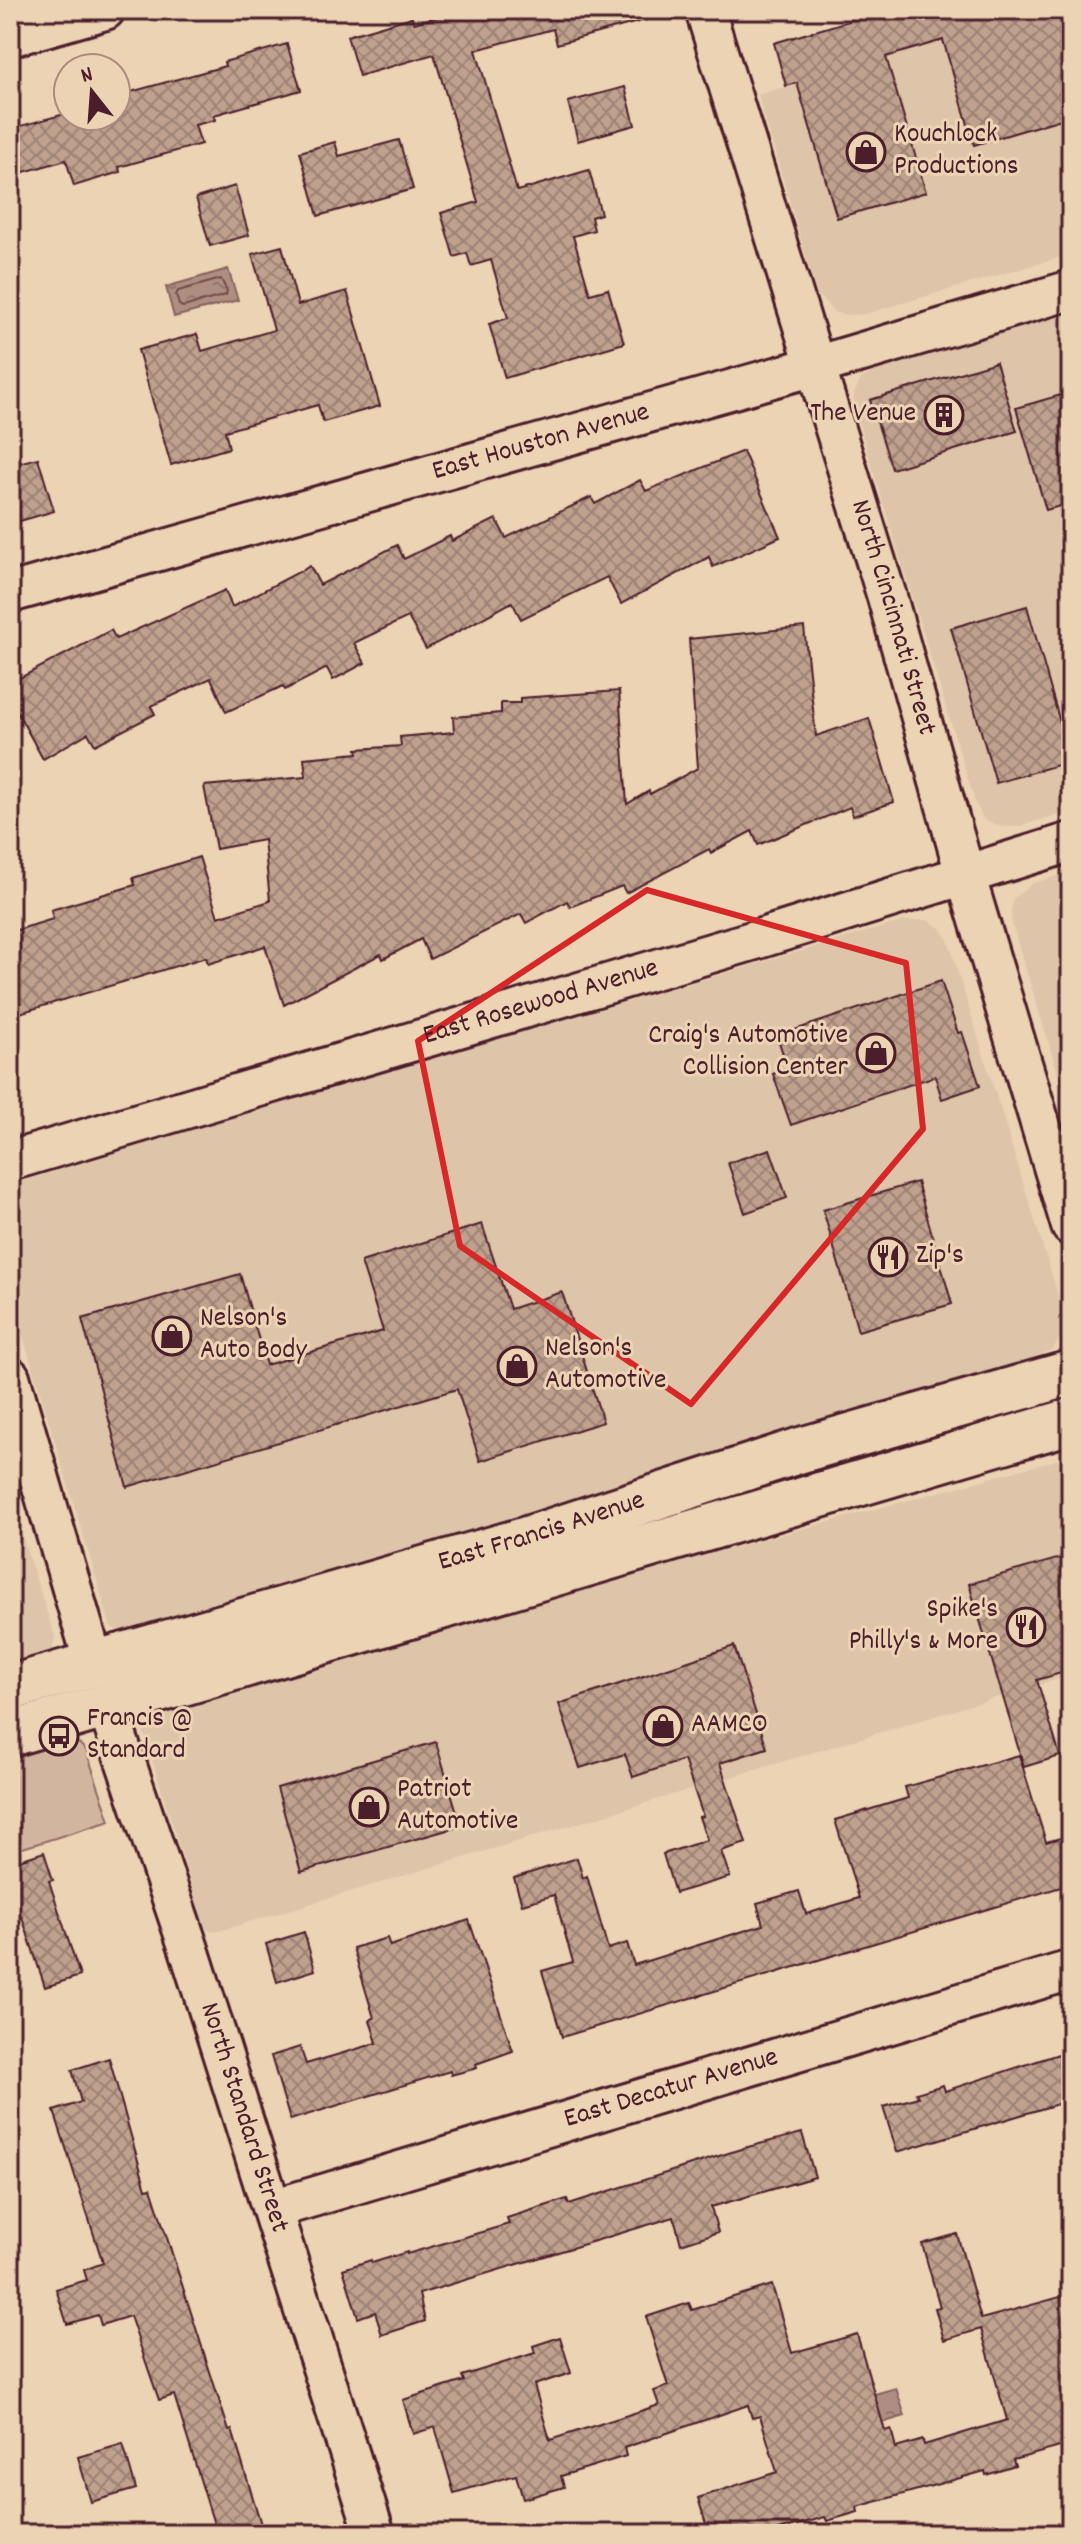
<svg xmlns="http://www.w3.org/2000/svg" width="1081" height="2544" font-family="Dekko,sans-serif">
	<defs>
		<pattern id="water-ripples" width="26" height="14" patternUnits="userSpaceOnUse" patternTransform="scale(2)"><rect width="26" height="14" fill="#ae8e80"/><path d="M2 4q2-2 4 0t4 0M15 11q2-2 4 0t4 0" fill="none" stroke="#907369"/></pattern>
		<pattern id="building-cross-hatch" width="8" height="8" patternUnits="userSpaceOnUse" patternTransform="scale(2)"><rect width="8" height="8" fill="#bfa18e"/><path d="M0 0l8 8M0 8l8-8" fill="none" stroke="#9d8374"/></pattern>
	</defs>
	<rect width="100%" height="100%" fill="#ecd3b4"/>
	<filter id="ink" filterUnits="userSpaceOnUse"><feTurbulence type="fractalNoise" baseFrequency=".0125" numOctaves="2"/><feDisplacementMap in="SourceGraphic" scale="16" xChannelSelector="R" yChannelSelector="G"/><feConvolveMatrix kernelMatrix="1 2 1 2 8 2 1 2 1" color-interpolation-filters="sRGB"/></filter>
	<g filter="url(#ink)">
		<g fill="#dec4a9">
			<polygon points="1052,10 1071,10 1071,254 865,314 848,315 835,313 817,294 758,95"/>
			<polygon points="1071,313 1071,811 1020,826 1001,827 985,821 976,805 854,408 854,394 861,379 875,371"/>
			<polygon points="1071,872 1071,1116 1012,924 1011,912 1013,899 1033,883"/>
			<polygon points="927,920 940,928 948,940 1065,1318 1062,1334 1053,1349 1037,1356 487,1530 129,1636 111,1627 10,1293 10,1185 345,1084 904,921"/>
			<polygon points="1071,1456 1071,1675 216,1932 208,1931 204,1925 142,1727 148,1717 162,1708 511,1608"/>
			<polygon points="10,1500 55,1637 52,1651 39,1662 10,1670"/>
		</g>
		<polygon fill="#d1b59e" stroke="#8e6a64" stroke-width="2" points="61,1739 74,1739 86,1750 110,1821 10,1852 10,1754"/>
		<g fill="url(#water-ripples)" stroke="#86625e" stroke-width="2">
			<polygon points="228,269 238,300 174,317 166,287"/>
			<polygon points="896,2388 905,2416 851,2432 843,2403"/>
		</g>
		<g fill="none" stroke-linecap="round" stroke-linejoin="round">
			<polygon stroke="#724b4d" stroke-width="2" points="221,279 227,291 226,295 183,307 179,305 176,295 178,291"/>
		</g>
		<g fill="url(#building-cross-hatch)" stroke="#4a1f2b" stroke-width="2">
			<polygon points="461,10 647,10 649,19 557,44 553,29 476,50 517,191 589,170 601,214 591,217 594,230 573,236 590,294 608,289 624,343 505,378 489,324 508,318 491,260 471,266 467,253 454,257 441,213 478,202 434,54 359,76 347,36 412,17 414,23"/>
			<polygon points="886,10 1071,10 1071,116 974,145 943,40 886,57 926,192 837,218 797,83 786,86 774,43"/>
			<polygon points="287,44 301,90 214,115 215,120 195,125 201,144 119,167 120,172 74,186 66,160 10,176 10,129 68,113 68,116 116,116 116,96 225,66 224,62"/>
			<polygon points="625,87 635,125 578,141 568,102"/>
			<polygon points="399,140 413,189 318,216 300,152 335,142 339,156"/>
			<polygon points="235,186 249,235 210,246 196,198"/>
			<polygon points="282,246 298,305 347,291 380,406 323,422 318,405 225,431 229,448 171,465 138,350 197,334 202,351 274,330 252,254"/>
			<polygon points="996,362 1017,431 892,469 870,400"/>
			<polygon points="1071,392 1071,503 1046,510 1016,408"/>
			<polygon points="743,451 780,537 713,567 709,557 621,604 607,577 521,619 512,602 426,649 408,617 354,643 365,663 333,680 327,668 285,690 283,686 226,712 211,678 151,706 155,714 95,745 88,733 43,759 10,699 10,683 111,630 116,639 225,590 232,607 310,566 320,585 397,545 404,559 450,536 452,541 496,519 506,538 591,497 595,504 640,480 646,491"/>
			<polygon points="38,458 54,511 10,524 10,465"/>
			<polygon points="1027,606 1071,761 996,783 951,628"/>
			<polygon points="804,627 816,736 869,718 894,802 853,816 850,807 758,845 752,831 711,853 709,849 626,893 622,886 570,907 567,901 526,923 521,914 430,959 421,939 383,959 381,954 284,1005 265,946 208,964 206,957 10,1016 10,932 53,919 51,910 135,885 133,878 199,857 218,917 270,901 264,840 216,849 204,786 306,777 304,758 358,753 357,749 401,746 400,737 454,732 453,717 501,713 501,703 520,703 520,698 619,691 627,804 649,791 650,794 698,768 689,639"/>
			<polygon points="941,981 958,1033 962,1032 980,1086 942,1099 935,1076 791,1125 773,1074 788,1069 777,1036"/>
			<polygon points="770,1149 787,1198 745,1213 728,1163"/>
			<polygon points="917,1182 952,1304 858,1331 823,1210"/>
			<polygon points="482,1224 510,1309 562,1292 603,1422 480,1461 457,1389 127,1487 82,1319 240,1274 266,1365 383,1331 361,1262"/>
			<polygon points="1071,1555 1071,1670 1037,1680 1060,1756 1024,1767 969,1584"/>
			<polygon points="734,1646 767,1748 720,1763 746,1843 721,1851 730,1877 675,1893 663,1854 707,1840 699,1817 703,1816 684,1760 633,1777 625,1754 580,1768 559,1704"/>
			<polygon points="436,1742 461,1826 301,1872 277,1788"/>
			<polygon points="1019,1755 1046,1842 1071,1835 1071,1884 562,2037 542,1971 573,1962 554,1895 522,1904 514,1878 577,1858 583,1878 587,1876 608,1949 627,1943 634,1965 763,1925 757,1903 799,1891 806,1914 859,1898 835,1820 908,1798 905,1787"/>
			<polygon points="44,1852 53,1880 49,1881 80,1976 45,1987 22,1917 10,1921 10,1863"/>
			<polygon points="469,1920 513,2051 476,2064 477,2068 451,2075 450,2071 290,2120 271,2056 300,2047 306,2064 377,2043 370,2020 374,2018 353,1948 387,1938 390,1946"/>
			<polygon points="304,1932 315,1970 277,1982 266,1944"/>
			<polygon points="1071,2050 1071,2100 897,2152 883,2107 918,2097 916,2093 943,2085 945,2091"/>
			<polygon points="109,2058 146,2189 151,2188 229,2431 232,2430 264,2534 217,2534 174,2395 159,2400 130,2316 101,2325 98,2315 67,2324 56,2289 87,2280 84,2270 103,2263 54,2111 81,2102 72,2070"/>
			<polygon points="802,2133 815,2177 711,2207 718,2232 681,2244 674,2217 419,2294 425,2321 382,2335 375,2312 358,2318 343,2269 371,2260 372,2263 407,2252 407,2254 509,2224 507,2218 567,2199 569,2204 744,2148"/>
			<polygon points="957,2234 981,2319 1071,2294 1071,2444 1013,2460 1015,2466 986,2475 985,2471 857,2507 858,2512 827,2521 825,2517 765,2534 709,2534 698,2498 777,2472 760,2416 752,2418 748,2405 624,2448 626,2456 561,2476 564,2487 523,2499 516,2475 454,2493 435,2427 413,2434 403,2400 464,2381 462,2376 535,2353 533,2346 560,2337 571,2373 534,2385 550,2440 659,2405 654,2391 668,2386 646,2317 689,2303 692,2310 772,2285 792,2353 857,2334 885,2431 891,2429 896,2448 923,2440 924,2445 1007,2420 981,2329 944,2340 935,2308 940,2307 922,2244"/>
			<polygon points="123,2444 136,2489 91,2502 78,2457"/>
		</g>
		<g fill="none" stroke-linecap="round" stroke-linejoin="round">
			<defs>
				<g id="minor">
					<path id="s1" d="M705 10 887 597 965 874 1071 1226"/>
					<polyline points="10,37 105,10"/>
					<path id="s2" d="M10 593 815 366 1071 290"/>
					<path id="s3" d="M10 1161 755 940 1071 842"/>
					<polyline points="10,1377 94,1664"/>
					<path id="s4" d="M106 1704 189 1949 375 2534"/>
					<path id="s5" d="M273 2209 1071 1970"/>
				</g>
				<g id="primary">
					<path id="s6" d="M10 1688 521 1541 801 1450 1071 1373"/>
					<polyline points="10,1734 1071,1421"/>
				</g>
			</defs>
			<use href="#minor" stroke="#4a1f2b" stroke-width="44"/>
			<use href="#primary" stroke="#4a1f2b" stroke-width="50"/>
			<use href="#minor" stroke="#ecd3b4" stroke-width="38"/>
			<use href="#primary" stroke="#ecd3b4" stroke-width="44"/>
		</g>
	</g>
	<path fill="none" stroke="#d62828" stroke-width="6" stroke-linejoin="round" d="M647 890 906 963 923 1129 691 1404 460 1246 418 1041Z"/>
	<defs>
		<symbol id="shop-ring" viewBox="-11 -11 22 22"><circle r="9.5" fill="#ecd3b4" stroke="#4a1f2b" stroke-width="1.5"/><path d="M-5-2.5h2.3a2.7 3.5 0 0 1 5.4 0H5L5.5 6h-11ZM-1.5-2.5h3a1.5 2.3 0 0 0-3 0Z" fill="#4a1f2b"/></symbol>
		<symbol id="building-ring" viewBox="-11 -11 22 22"><circle r="9.5" fill="#ecd3b4" stroke="#4a1f2b" stroke-width="1.5"/><path d="M-4-6H4V6H1V3H-1V6H-4ZM-2.5-4.3h1.7v1.8h-1.7ZM.8-4.3h1.7v1.8H.8ZM-2.5-1h1.7V.8h-1.7ZM.8-1h1.7V.8H.8Z" fill="#4a1f2b"/></symbol>
		<symbol id="restaurant-ring" viewBox="-11 -11 22 22"><circle r="9.5" fill="#ecd3b4" stroke="#4a1f2b" stroke-width="1.5"/><path d="M-5-6h1v4h1v-4h1v4h1v-4h1v5L-1.5 .5V6h-2V.5L-5-1ZM5-6V6H3V1.5H1.5Q1.5-4 5-6Z" fill="#4a1f2b"/></symbol>
		<symbol id="bus-ring" viewBox="-11 -11 22 22"><circle r="9.5" fill="#ecd3b4" stroke="#4a1f2b" stroke-width="1.5"/><path d="M-5-6H5V4H4V6H2V4H-2V6H-4V4H-5ZM-3.5-4V0h7V-4ZM-3.5 1.2v1.5H-2V1.2ZM2 1.2v1.5H3.5V1.2Z" fill="#4a1f2b"/></symbol>
	</defs>
	<g fill-rule="evenodd">
		<use href="#shop-ring" x="844" y="130" width="44" height="44"/>
		<use href="#building-ring" x="922" y="393" width="44" height="44"/>
		<use href="#shop-ring" x="854" y="1031" width="44" height="44"/>
		<use href="#restaurant-ring" x="866" y="1235" width="44" height="44"/>
		<use href="#shop-ring" x="150" y="1314" width="44" height="44"/>
		<use href="#shop-ring" x="495" y="1344" width="44" height="44"/>
		<use href="#restaurant-ring" x="1004" y="1605" width="44" height="44"/>
		<use href="#shop-ring" x="641" y="1704" width="44" height="44"/>
		<use href="#bus-ring" x="37" y="1714" width="44" height="44"/>
		<use href="#shop-ring" x="347" y="1785" width="44" height="44"/>
	</g>
	<g text-anchor="middle" dominant-baseline="central" stroke-width="6" stroke-linejoin="round" paint-order="stroke">
		<g font-size="28" fill="#4a1f2b" stroke="#ecd3b4" text-anchor="start">
			<text x="894" y="136">Kouchlock<tspan x="894" dy="32">Productions</tspan></text>
			<text x="916" y="415" text-anchor="end">The Venue</text>
			<text x="848" y="1037" text-anchor="end">Craig's Automotive<tspan x="848" dy="32">Collision Center</tspan></text>
			<text x="916" y="1257">Zip's</text>
			<text x="200" y="1320">Nelson's<tspan x="200" dy="32">Auto Body</tspan></text>
			<text x="545" y="1350">Nelson's<tspan x="545" dy="32">Automotive</tspan></text>
			<text x="998" y="1611" text-anchor="end">Spike's<tspan x="998" dy="32">Philly's &amp; More</tspan></text>
			<text x="87" y="1720">Francis @<tspan x="87" dy="32">Standard</tspan></text>
			<text x="691" y="1726">AAMCO</text>
			<text x="397" y="1791">Patriot<tspan x="397" dy="32">Automotive</tspan></text>
		</g>
		<g font-size="28" fill="#4a1f2b" stroke="#ecd3b4">
			<text stroke="none"><textPath href="#s2" startOffset="552">East Houston Avenue</textPath></text>
			<text stroke="none"><textPath href="#s1" startOffset="636">North Cincinnati Street</textPath></text>
			<text stroke="none"><textPath href="#s3" startOffset="554">East Rosewood Avenue</textPath></text>
			<text stroke="none"><textPath href="#s6" startOffset="554">East Francis Avenue</textPath></text>
			<text stroke="none"><textPath href="#s5" startOffset="416">East Decatur Avenue</textPath></text>
			<text stroke="none"><textPath href="#s4" startOffset="436">North Standard Street</textPath></text>
		</g>
	</g>
	<rect width="1081" height="2544" fill="none" stroke="#ecd3b4" stroke-width="40"/>
	<rect x="20" y="20" width="1041" height="2504" fill="none" stroke="#4a1f2b" stroke-width="3" filter="url(#ink)"/>
	<g transform="translate(92 92) rotate(343)"><circle r="38" fill="#ecd3b4" stroke="#ab8b7d" stroke-width="2"/>
	<path d="M0-6L14 30L0 20L-14 30Z" fill="#4a1f2b"/>
	<text y="-12" font-size="22" font-weight="bold" text-anchor="middle" fill="#4a1f2b">N</text>
	</g>
</svg>
